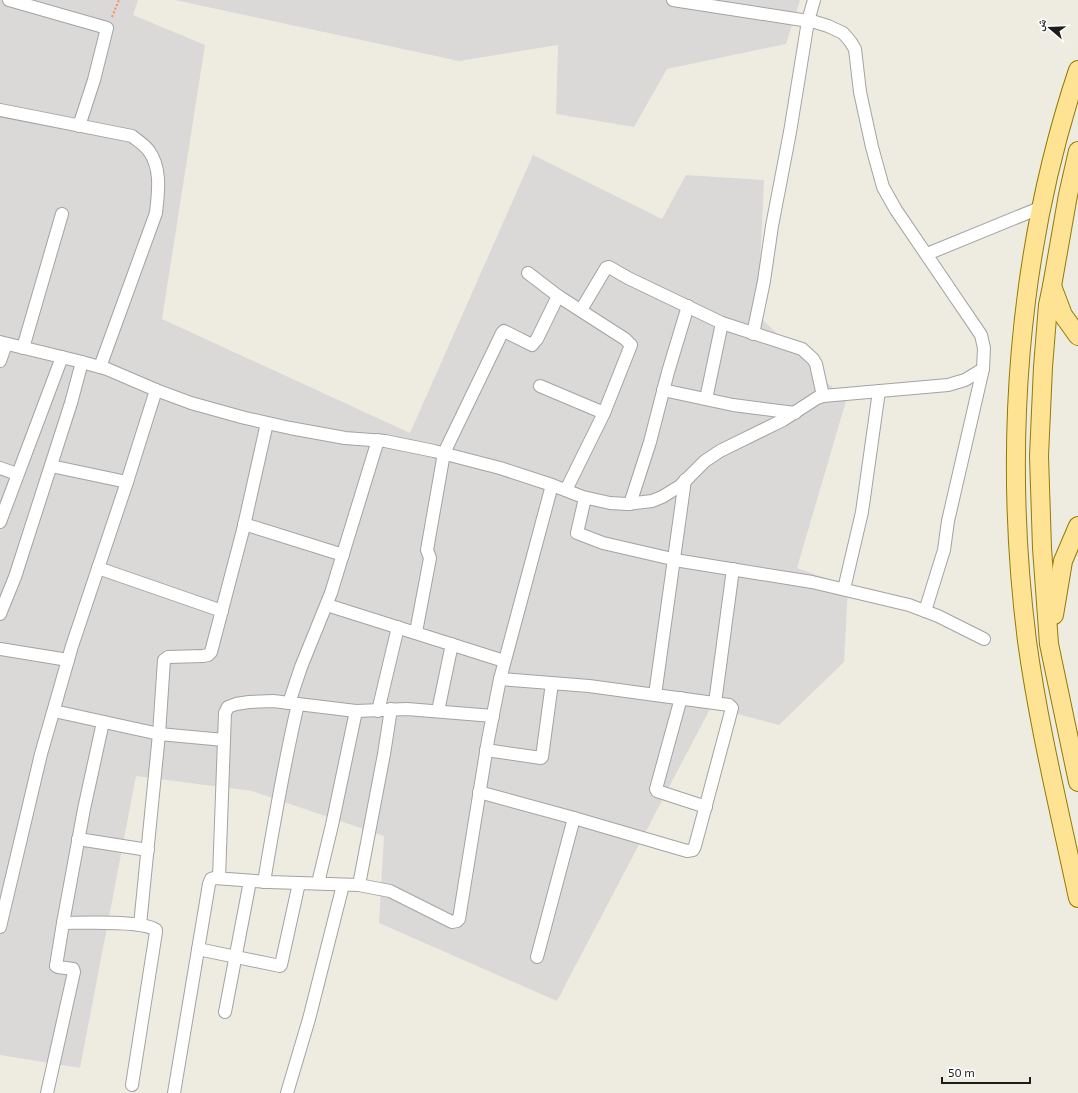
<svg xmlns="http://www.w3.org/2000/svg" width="1078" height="1093" font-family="'Exo 2','Noto Naskh Arabic',sans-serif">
	<rect width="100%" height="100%" fill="#eeece0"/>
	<g fill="#dad9d8">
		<polygon points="0,0 138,0 133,15 205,45 162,319 410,433 533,155 662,219 686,175 764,180 758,315 846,401 797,568 848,586 844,662 779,725 711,707 557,1001 379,923 384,836 252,791 136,776 80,1068 0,1055"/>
		<polygon points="175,0 800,0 786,44 667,69 634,127 556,114 558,45 459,61"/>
	</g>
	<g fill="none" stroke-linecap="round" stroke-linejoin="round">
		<defs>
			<g id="street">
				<polyline points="9,0 107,28 94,80 79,126"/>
				<polyline points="673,0 815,22 828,26 843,33 850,41 855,49 860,92 872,147 883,187 896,210 981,335 984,348 983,369 948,521 944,550 925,611"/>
				<path d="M0 110 132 136C138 141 145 145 149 151 162 169 158 193 156 213L100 367"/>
				<polyline points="927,254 1042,207"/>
				<polyline points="528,273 558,296 625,339 631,345 604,413 566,490"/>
				<polyline points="581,310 606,268 609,267 628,278 722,323 802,349 813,359 816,364 823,396"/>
				<polyline points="753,334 764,281 772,226 790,132 808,21 814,0"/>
				<polyline points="0,342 78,361 107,369 156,390 191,403 245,418 290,428 345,438 385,441 434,451 500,468 552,485 583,497 610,503 627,504 652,501 662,497 680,486 705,461 720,451 783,420 817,398 823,396 948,385 965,380 983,369"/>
				<polyline points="23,348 62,214"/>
				<polyline points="0,361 6,344"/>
				<polyline points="540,386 604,413"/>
				<polyline points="663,390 733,405 795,413"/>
				<polyline points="706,399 722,323"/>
				<polyline points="51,466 127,482"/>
				<polyline points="0,468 17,474"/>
				<polyline points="585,498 577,533 603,543 681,561 812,582 909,605 938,616 984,639"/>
				<polyline points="630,504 650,442 668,372 688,306"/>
				<polyline points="0,522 62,357"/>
				<polyline points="244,524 343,555"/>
				<polyline points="98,568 222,611"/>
				<polyline points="844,589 862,512 879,391"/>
				<polyline points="327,605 504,661"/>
				<polyline points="0,614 15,577 71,403 82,362"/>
				<polyline points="416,632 430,558 427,550 444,453 502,333 504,331 532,345 537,339 558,296"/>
				<polyline points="0,649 68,660"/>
				<polyline points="655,695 685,480"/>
				<polyline points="681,698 656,789 657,791 706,807"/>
				<polyline points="289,703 301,667 331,593 378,440"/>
				<polyline points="715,703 733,569"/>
				<polyline points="54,711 159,734 224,740"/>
				<polyline points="378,711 398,627"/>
				<polyline points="438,711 452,644"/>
				<polyline points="486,750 541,758 542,757 552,683"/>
				<polyline points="479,792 574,818 687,851 693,850 695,846 732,708 729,705 589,686 500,679"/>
				<polyline points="78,839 148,850"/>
				<polyline points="219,878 224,740 225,713 228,707 236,704 249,702 273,701 356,711 407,709 493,716"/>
				<path d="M264 882C274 822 284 763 298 704"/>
				<polyline points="318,883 332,825 356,711"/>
				<polyline points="359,885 384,754 391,709"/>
				<path d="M63 923C82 923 142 920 156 930V932L132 1085"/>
				<polyline points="140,925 159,734 164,660 168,657 203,656 208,655 211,652 243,530 267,423"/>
				<polyline points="0,927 41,754 72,646 127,482 156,390"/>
				<polyline points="198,949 280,966 281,965 299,883"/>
				<polyline points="537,957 574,818"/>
				<polyline points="225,1012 250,881"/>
				<polyline points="47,1093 74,972 73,969 58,967 56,966 63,923 84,809 103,722"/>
				<polyline points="174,1093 209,884 211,879 214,878 269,882 359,885 390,891 452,922 457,921 459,919 488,740 500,679 552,485"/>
				<polyline points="287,1093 309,1019 343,885"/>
			</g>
			<g id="primary">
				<path d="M1078 70C1017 253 1003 450 1027 641 1039 728 1060 813 1078 898"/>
				<polyline points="1078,151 1068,195 1052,286 1048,305 1043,367 1039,456 1042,548 1049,644 1078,782"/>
				<polyline points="1052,286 1063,315 1078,336"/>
				<polyline points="1054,615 1063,561 1078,526"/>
			</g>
		</defs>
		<use href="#street" stroke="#a3a3a3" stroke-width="14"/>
		<use href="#primary" stroke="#937b00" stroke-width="20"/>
		<polyline stroke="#ff8b60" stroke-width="2" stroke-dasharray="2 2" stroke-linecap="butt" points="112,17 119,0"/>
		<use href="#street" stroke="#fff" stroke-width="12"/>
		<use href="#primary" stroke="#ffe394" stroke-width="18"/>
	</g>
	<g transform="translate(1050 28) rotate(289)" stroke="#ffffff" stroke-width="3" paint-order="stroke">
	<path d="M0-3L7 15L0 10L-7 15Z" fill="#1c1c1c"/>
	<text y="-6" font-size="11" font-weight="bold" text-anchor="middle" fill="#1c1c1c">ش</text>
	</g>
	<path d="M942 1077v6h88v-6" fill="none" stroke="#1c1c1c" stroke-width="2"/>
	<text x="948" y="1077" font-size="12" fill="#1c1c1c" stroke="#ffffff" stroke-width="3" paint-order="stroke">50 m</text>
</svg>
